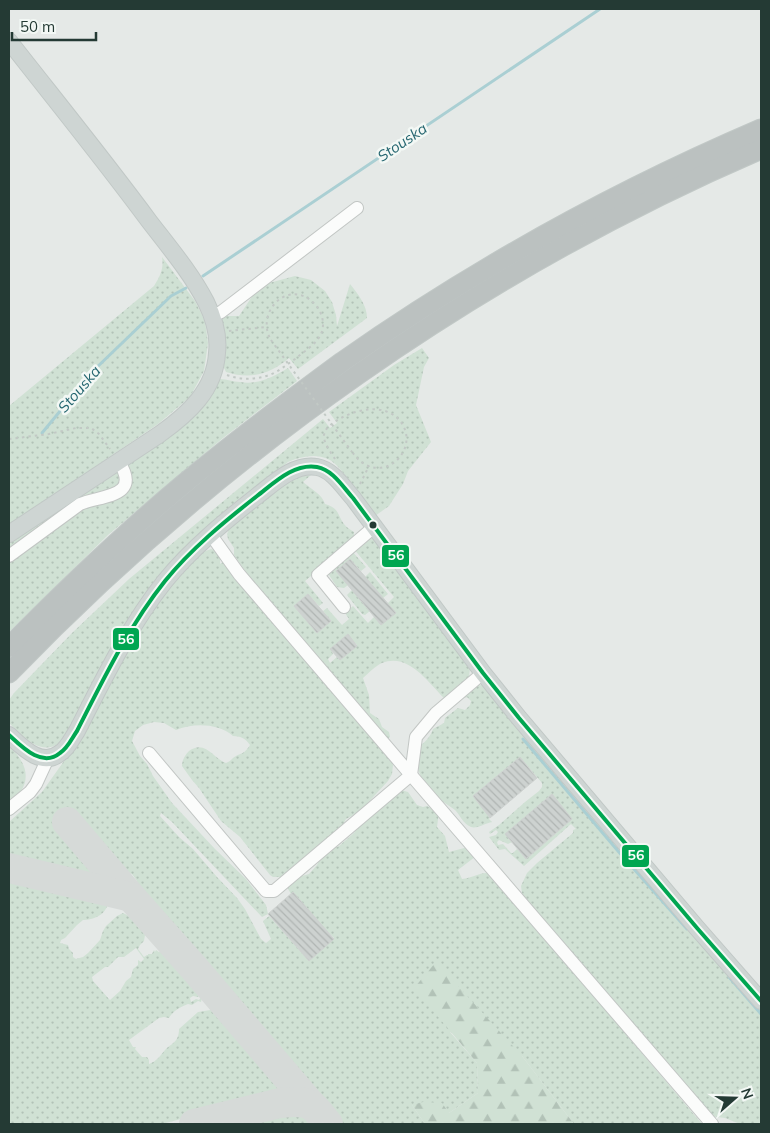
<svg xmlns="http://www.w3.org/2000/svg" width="770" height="1133" font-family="Mulish,sans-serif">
	<defs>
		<pattern id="grass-dots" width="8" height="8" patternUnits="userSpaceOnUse" patternTransform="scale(1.25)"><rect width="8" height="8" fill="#d0e1d4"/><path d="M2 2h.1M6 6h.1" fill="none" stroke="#b2c2b7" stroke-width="1.8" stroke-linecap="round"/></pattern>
		<pattern id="forest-firs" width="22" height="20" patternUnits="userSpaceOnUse" patternTransform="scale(1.25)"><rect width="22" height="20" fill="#d0e1d4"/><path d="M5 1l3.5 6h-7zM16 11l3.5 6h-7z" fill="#b2c2b7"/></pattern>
		<pattern id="building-back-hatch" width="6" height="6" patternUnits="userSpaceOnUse" patternTransform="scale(1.25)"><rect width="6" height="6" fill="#cdd2d0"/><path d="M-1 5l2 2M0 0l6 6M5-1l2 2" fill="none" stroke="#b0b5b3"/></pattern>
	</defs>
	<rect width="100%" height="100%" fill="#e5e9e7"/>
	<g fill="url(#grass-dots)" fill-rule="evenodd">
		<path d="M162 257 195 301 205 321 208 343 204 371 190 397 158 424 9 525V406L154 286C160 276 164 269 162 257Z"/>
		<path d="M295 276 311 280 325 291 332 302 336 315 337 326 350 284C358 294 367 305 367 318L298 369 289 358C270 374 251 380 226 372L224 368 221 319 224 316H239L253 295 269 283Z"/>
		<path d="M422 348 429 358 424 367 416 405 431 442 408 471 403 484 389 506 375 516C365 503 343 468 330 460 317 453 302 456 288 462L194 538 166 567 72 728C68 733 64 739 59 743 40 757 22 735 9 723V700L14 693 72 633 129 579 323 419 330 428 337 423 329 412 394 365Z"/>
		<path d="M288 368 297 381 223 438 108 535 9 632V541L164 439 196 415 211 397 220 379C227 379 233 382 240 382 258 385 273 377 288 368Z"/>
		<path d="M311 475 303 482C311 489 322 494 325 504 339 508 337 514 344 524 347 528 351 530 354 532V540L305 581 323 603 319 606 308 594 294 606 317 633 331 621 323 611 327 608 342 625 349 619 345 613 353 606 368 623 394 597 353 548 369 537 374 538 470 668 469 677 446 697 444 698C428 682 408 652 382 663 375 666 369 673 363 678L369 695 370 713 379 719 382 727 389 732 390 737 387 739 393 765 392 774 388 781 363 808 355 814 346 819 341 828 297 866H293L285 877H273L270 875 240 837 221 821 199 788 192 780 182 766C182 760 185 755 189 751 205 739 214 759 226 763 229 762 231 760 233 758 241 752 243 756 250 745 246 739 241 736 233 736 218 723 193 723 176 730L164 723 154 722 143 725 135 731 132 741 140 756 147 764 153 776 172 803 215 849 246 879 266 905 268 914 262 917 172 822 161 813 160 816 179 837 193 849 217 877 237 898 245 909 261 939 266 943 271 939 263 921 269 916 309 961 334 938 291 894 287 887 295 878 309 874 317 865 320 859 328 851 339 846 354 833 359 826 401 790 408 792 417 805 423 807 427 806 439 812 437 827 445 836 449 852 468 847 480 853 458 870 462 879C472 878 480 872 489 873L702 1124H574L522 1056 450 1032 477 1063 478 1093 449 1113 412 1105 425 1124H338L294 1073 263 1035 229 998 216 989 212 980 201 971H199C186 956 171 942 159 927 150 914 147 897 137 885V881L132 874 126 872 120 865 109 855 90 834 76 820 72 818 64 822V828C82 841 101 865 111 885L22 861 9 859V822L42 792 74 747 127 649 160 597 200 553 211 549 215 550 220 558V564L223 562 248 578 246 572 234 555V548L228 539 227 534 229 529C250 511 282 477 311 475ZM347 635 357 645 340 660 337 657 330 663 328 659 333 654 331 649Z"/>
		<polygon points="351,550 366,567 361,571 350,559 336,571 348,585 344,588 337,587 329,575 329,572"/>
		<polygon points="370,572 388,594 383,598 365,577"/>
		<polygon points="352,590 370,611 365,615 362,614 347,595"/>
		<path d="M481 685 485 686 761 1008V1124H740L725 1118 709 1116 530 906 522 893 521 886 527 873 537 863 573 833V830L576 829 571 824 524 866 505 849 499 850 489 837 496 835 498 832 496 830 490 834 489 832 499 825 516 810 525 802 539 791 542 787V783L520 757 473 796 490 818 489 819 492 822C486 823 477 829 471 827 463 824 460 815 455 810 451 807 446 804 442 801 423 784 415 774 417 748 424 743 430 738 433 729L444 723 445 718 458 708 465 710 470 705 471 701 467 697 459 700 476 686ZM552 794 572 819 526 859 517 849 513 853H511L503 844 498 845 497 842 499 840 508 844 512 842 506 834Z"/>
		<path d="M9 746C22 758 32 774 21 791 18 795 13 799 9 802Z"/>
		<path d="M9 877 25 881 26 879 24 878 26 877H31L30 882 35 884 80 895 108 903C106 915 93 920 83 920L77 925 65 938 61 940 60 943 68 945 69 949 73 953V957L76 959 83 957 88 953 100 940 103 931 106 926 117 916 123 913 129 916H135L137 913 141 921H143L144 932 152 935 153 934V936L162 944 164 951 168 952 172 958 175 959C178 967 187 974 192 982L196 981 199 983 194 985V991L206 990V991L199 992 203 994 200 995 198 997 193 996 190 998 191 1002 196 999 199 1000 202 996 201 1002 198 1001 192 1005 188 1004C180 1007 173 1011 169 1018L164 1017 159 1018 129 1040 133 1047H136L135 1049 142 1057H147L149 1060V1064C157 1061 160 1056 165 1050 172 1043 179 1042 179 1029L198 1012 217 1009C223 1016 230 1022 234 1030L237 1029V1032L251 1048 256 1046C259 1056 263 1068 275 1070L272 1072 275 1075 278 1089 274 1095 268 1098 215 1110 162 1124H9ZM145 935 155 938 161 945V951L159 952 156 950 155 952 154 950 152 954H148V955H147L144 957 138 949 140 945 144 941ZM136 948 144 959 141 962 138 960V965L133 969 131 977 126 981 120 991 110 1000 109 999 93 981 92 977 105 967H108L118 957H124Z"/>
		<path d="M277 1110C293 1114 303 1109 316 1124H226L263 1115 267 1116 277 1112Z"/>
	</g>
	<polygon fill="url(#forest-firs)" points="436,962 522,1056 574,1124 425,1124 412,1105 423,1102 442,1103 449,1113 478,1093 477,1063 414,988"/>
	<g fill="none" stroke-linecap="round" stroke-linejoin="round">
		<g stroke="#aacfd3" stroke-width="3">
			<polyline points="203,276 600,9"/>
			<polyline points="42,433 94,370 171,296 186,288"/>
			<polyline points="523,739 618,851 687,929"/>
			<polyline points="729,977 761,1014"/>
		</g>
		<g stroke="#d6dad8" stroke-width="30">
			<polyline points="67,822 131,897 194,968 312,1106"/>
			<polyline points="9,868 131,897"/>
			<path d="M194 1124 280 1103C290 1102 303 1100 312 1106 318 1110 323 1119 328 1124"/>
		</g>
	</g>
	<g fill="url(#building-back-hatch)" stroke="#ced2d0">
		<polygon points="350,559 396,613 381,625 336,571"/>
		<polygon points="308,594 331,621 317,633 294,606"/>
		<polygon points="348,634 357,646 340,660 330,649"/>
		<polygon points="520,757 537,778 490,818 473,796"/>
		<polygon points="552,794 572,819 526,859 505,834"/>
		<polygon points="293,892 334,939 309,961 268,914"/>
	</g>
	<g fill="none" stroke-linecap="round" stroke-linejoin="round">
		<defs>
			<g id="minor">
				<polyline points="212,316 221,312 357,208"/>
				<polyline points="211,535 239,574 411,775 416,737 436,713 483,673"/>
				<path d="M9 556 80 504C101 495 142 498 119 462"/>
				<polyline points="344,607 318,575 374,527"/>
				<polyline points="149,753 266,891 274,891 411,775 712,1124"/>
				<polyline points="9,809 30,792 36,784 48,758"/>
			</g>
			<g id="major">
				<path d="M9 41C56 101 104 160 149 221 169 247 191 273 206 302 214 318 219 336 217 353 215 390 188 414 160 434L9 534"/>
				<path d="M9 735C22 747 42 768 60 753 68 748 72 738 77 731 103 680 129 626 165 581 191 549 225 521 257 496 274 483 294 463 317 467 333 470 343 487 353 498L483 673 519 718 697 928 761 1001"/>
			</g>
			<g id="highway">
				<path d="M9 647C75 580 143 515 217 457 258 424 300 393 342 362 473 270 614 192 761 129"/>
				<path d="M9 673C222 452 478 271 761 149"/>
			</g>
		</defs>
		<use href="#minor" stroke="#c2c6c4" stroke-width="14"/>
		<use href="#major" stroke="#c1c8c6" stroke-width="18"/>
		<use href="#highway" stroke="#c1c8c6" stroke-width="21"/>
		<g stroke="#c2c9c5" stroke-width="2" stroke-dasharray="2.5 4" stroke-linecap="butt">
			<polyline points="229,331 266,327"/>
			<path d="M227 375C241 380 255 380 269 375 278 372 286 365 295 359 302 353 312 347 318 339 328 326 322 308 309 299 283 282 256 315 271 340"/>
			<polyline points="9,439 49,434 76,428 91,428 99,434 110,449"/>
			<path d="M335 459C331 453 323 442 324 435 325 429 329 426 333 423 351 410 384 401 400 421 419 444 393 478 366 465 360 462 356 457 352 452"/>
			<polyline points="360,484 369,466"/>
		</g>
		<use href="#minor" stroke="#fbfcfb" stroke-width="12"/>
		<use href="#major" stroke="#ced5d3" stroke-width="16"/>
		<use href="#highway" stroke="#bbc1c0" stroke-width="19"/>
		<polyline stroke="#c2c9c5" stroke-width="2" stroke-dasharray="2.5 4" stroke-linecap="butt" points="271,340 352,452"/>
		<defs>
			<path id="bus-1" d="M9 735C22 747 42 768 60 753 68 748 72 738 77 731 103 680 129 626 165 581 191 549 225 521 257 496 274 483 294 463 317 467 333 470 343 487 353 498L483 673 519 718 697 928 761 1001"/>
		</defs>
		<use href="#bus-1" stroke="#f3f8f5" stroke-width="8"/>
		<use href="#bus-1" stroke="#00a651" stroke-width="4"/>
	</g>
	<circle fill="#243a34" stroke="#f3f8f5" stroke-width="2" cx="373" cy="525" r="4.5"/>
	<g text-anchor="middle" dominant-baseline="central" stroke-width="5" stroke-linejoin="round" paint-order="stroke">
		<g font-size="15" font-style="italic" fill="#256670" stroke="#f3f8f5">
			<text transform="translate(402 142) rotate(-34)">Stouska</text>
			<text transform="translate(79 389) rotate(-49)">Stouska</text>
		</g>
	</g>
	<g stroke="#f3f8f5" stroke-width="2">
		<rect x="381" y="544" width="29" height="24" rx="5" fill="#00a651"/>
		<rect x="112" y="627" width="28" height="24" rx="5" fill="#00a651"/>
		<rect x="621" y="844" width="29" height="24" rx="5" fill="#00a651"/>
	</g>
	<g font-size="14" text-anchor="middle" font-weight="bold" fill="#fff">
		<text x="396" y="560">56</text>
		<text x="126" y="644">56</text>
		<text x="636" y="860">56</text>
	</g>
	<rect width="770" height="1133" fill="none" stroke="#243a34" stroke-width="20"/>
	<g transform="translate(735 1098) rotate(70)" stroke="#f3f8f5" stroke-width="4" paint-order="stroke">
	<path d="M0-4L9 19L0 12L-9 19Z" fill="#243a34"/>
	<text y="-8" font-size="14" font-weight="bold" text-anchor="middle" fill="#243a34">N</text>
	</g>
	<path d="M12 32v8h84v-8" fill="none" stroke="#243a34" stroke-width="2.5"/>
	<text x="20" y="32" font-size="15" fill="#243a34" stroke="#f3f8f5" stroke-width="4" paint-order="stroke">50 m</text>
</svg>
